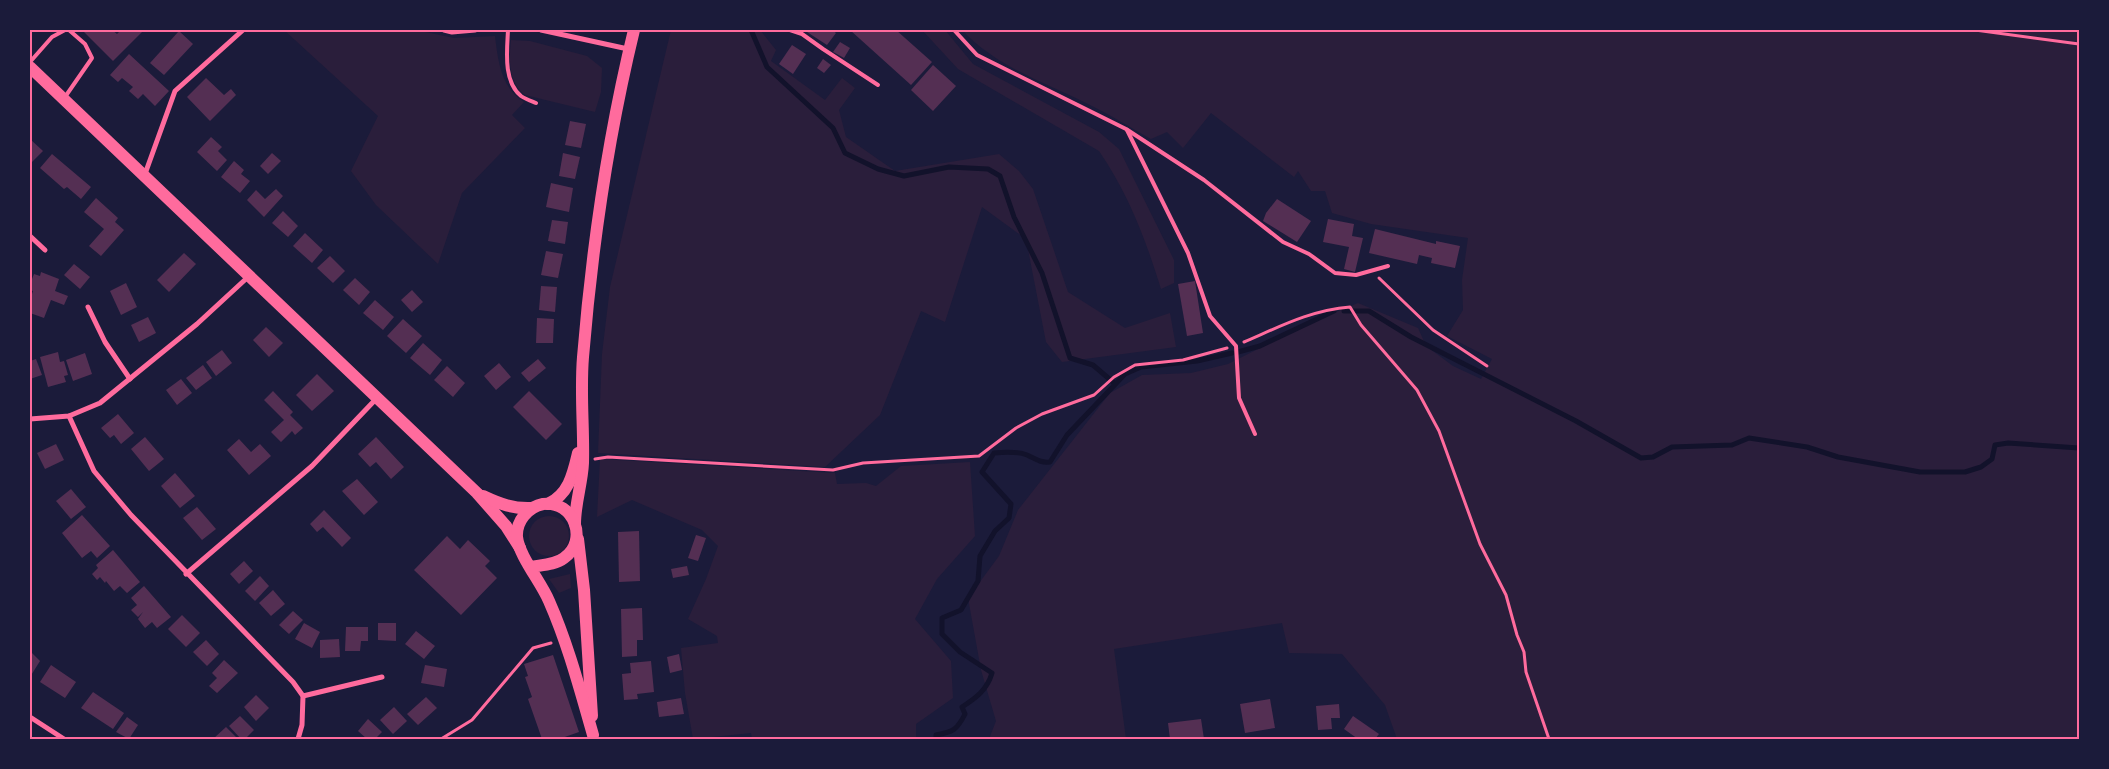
<svg xmlns="http://www.w3.org/2000/svg" width="2109" height="769" font-family="'Asap Condensed',sans-serif">
	<rect width="100%" height="100%" fill="#1b1b3a"/>
	<g fill="#2a1e3b">
		<path d="M284 30H416L454 38 495 36C498 61 501 88 524 102L512 115 525 128 462 193 438 264 376 205 351 171 378 116Z"/>
		<polygon points="671,30 760,30 776,50 771,61 825,100 842,78 855,88 839,110 846,137 895,171 999,154 1019,171 1033,189 1068,292 1125,328 1170,313 1176,347 1062,362 1046,342 1026,239 982,207 945,322 921,311 880,415 825,467 598,453 602,354 610,287"/>
		<path d="M922 30H945L973 64 1099 132 1119 149 1174 260V283L1161 289C1146 240 1128 193 1099 151L958 69Z"/>
		<path d="M962 30H2079V739H1397L1385 705 1342 654 1289 653 1282 623 1114 649 1126 739H989L996 721 981 670 968 598 999 556 1018 510 1110 393 1142 375 1191 373 1228 364 1312 322 1358 303 1418 328 1426 346 1453 366 1481 379 1492 359 1447 336 1463 310 1462 280 1468 238 1371 224 1332 213 1325 191H1311L1298 171 1294 177 1211 113 1183 148 1167 132 1151 139C1131 128 1111 115 1090 105 1044 82 998 68 962 30Z"/>
		<path d="M511 40 530 41 587 56 602 68 601 92 595 112 525 95C508 83 509 59 511 40Z"/>
		<polygon points="600,459 835,473 837,484 866,483 876,486 901,466 970,462 975,536 937,579 915,619 951,661 953,698 916,724 916,739 752,739 751,733 693,739 685,693 681,648 718,643 717,636 688,619 706,579 718,546 702,530 632,500 597,517"/>
		<circle cx="549" cy="536" r="20"/>
		<polygon points="570,574 571,588 559,593 549,579"/>
	</g>
	<g fill="none" stroke-linecap="round" stroke-linejoin="round">
		<g stroke="#12122b" stroke-width="5">
			<polyline points="751,30 767,67 833,128 845,153 878,169 904,176 949,167 988,169 1000,176 1014,217 1042,273 1070,358 1093,365 1114,383"/>
			<polyline points="1344,311 1369,311 1411,337 1576,421 1641,458 1653,457 1672,447 1732,445 1749,438 1807,447 1838,457 1920,472 1965,472 1981,467 1992,459 1995,445 2008,443 2079,448"/>
			<polyline points="1238,352 1260,346 1334,311"/>
			<path d="M936 739V735C953 732 957 730 965 714L962 707C976 698 987 690 992 673L960 652 942 634V618L961 610 978 581 980 556 995 531 1009 518 1011 504 982 472 994 453C1004 452 1017 451 1027 455 1036 459 1040 463 1050 462L1067 435 1125 374 1141 367 1197 361 1232 353"/>
		</g>
	</g>
	<g fill="#542f53">
		<polygon points="82,30 112,30 117,34 121,30 144,30 113,61"/>
		<polygon points="804,30 832,30 836,33 827,45"/>
		<polygon points="850,30 896,30 932,62 911,85"/>
		<polygon points="179,31 193,44 164,75 150,63"/>
		<polygon points="840,42 850,48 844,58 833,52"/>
		<polygon points="792,45 806,54 793,74 779,64"/>
		<polygon points="129,54 169,91 155,106 143,94 138,99 129,91 133,87 122,78 118,82 110,75"/>
		<polygon points="823,59 831,65 824,73 817,68"/>
		<polygon points="933,65 956,86 933,111 911,90"/>
		<polygon points="206,78 224,95 231,89 236,95 210,121 187,97"/>
		<polygon points="570,121 586,124 581,148 565,145"/>
		<polygon points="211,137 222,147 218,151 227,160 217,171 197,152"/>
		<polygon points="30,139 43,151 32,162 30,160"/>
		<polygon points="272,153 281,161 268,174 260,166"/>
		<polygon points="563,153 580,157 575,179 559,176"/>
		<polygon points="52,154 91,187 81,199 67,187 64,189 40,168"/>
		<polygon points="234,161 244,170 241,174 250,181 240,193 221,177"/>
		<polygon points="551,183 573,188 569,212 546,207"/>
		<polygon points="276,189 283,196 264,217 247,200 256,190 265,199"/>
		<polygon points="96,198 118,218 115,222 124,230 101,256 89,246 104,229 84,212"/>
		<polygon points="1277,199 1311,221 1297,242 1263,221 1266,213"/>
		<polygon points="283,211 298,226 288,237 272,223"/>
		<polygon points="1328,219 1354,224 1352,236 1363,238 1355,272 1344,269 1349,247 1323,242"/>
		<polygon points="552,220 568,222 565,244 548,241"/>
		<polygon points="1375,229 1436,244 1436,241 1460,246 1455,268 1431,263 1432,258 1419,255 1417,264 1369,253"/>
		<polygon points="305,233 323,250 312,263 293,246"/>
		<polygon points="546,251 563,254 558,278 541,275"/>
		<polygon points="184,253 196,264 169,292 157,280"/>
		<polygon points="330,256 345,271 333,283 317,268"/>
		<polygon points="74,264 90,277 80,289 64,275"/>
		<polygon points="41,272 59,279 55,291 68,296 64,305 51,300 44,318 30,313 30,300 33,291 30,290 30,284 34,274 40,276"/>
		<polygon points="355,278 370,292 359,305 343,290"/>
		<polygon points="1195,281 1203,333 1187,336 1178,284"/>
		<polygon points="126,283 137,307 121,315 110,291"/>
		<polygon points="541,286 557,287 555,312 539,310"/>
		<polygon points="412,290 423,302 412,312 401,300"/>
		<polygon points="375,300 394,317 383,330 363,313"/>
		<polygon points="148,317 156,333 139,342 131,325"/>
		<polygon points="537,318 554,319 553,343 536,343"/>
		<polygon points="403,319 422,336 406,353 387,336"/>
		<polygon points="266,327 283,343 269,357 253,340"/>
		<polygon points="423,343 442,360 430,375 410,358"/>
		<polygon points="222,350 232,363 216,376 206,362"/>
		<polygon points="58,352 60,362 64,361 68,375 64,376 66,382 48,387 40,357"/>
		<polygon points="85,353 92,374 73,381 66,360"/>
		<polygon points="36,359 42,375 30,379 30,361"/>
		<polygon points="538,359 546,368 529,382 521,373"/>
		<polygon points="499,363 511,377 496,390 484,376"/>
		<polygon points="203,365 212,378 196,390 186,378"/>
		<polygon points="447,366 465,383 453,397 434,380"/>
		<polygon points="317,374 334,391 312,411 296,395"/>
		<polygon points="181,379 192,393 177,405 166,390"/>
		<polygon points="273,391 293,412 290,415 303,428 295,435 292,431 281,442 271,432 284,420 264,400"/>
		<polygon points="529,391 562,424 546,440 513,407"/>
		<polygon points="118,414 134,433 121,444 114,435 110,438 101,428"/>
		<polygon points="145,437 164,459 149,471 131,449"/>
		<polygon points="376,437 404,467 391,479 376,462 370,467 358,454"/>
		<polygon points="239,439 251,452 260,444 271,456 249,475 227,450"/>
		<polygon points="56,444 64,460 45,469 37,453"/>
		<polygon points="175,473 195,496 180,508 161,486"/>
		<polygon points="357,479 378,502 364,515 342,491"/>
		<polygon points="71,489 86,507 71,519 56,501"/>
		<polygon points="197,507 216,529 202,540 183,518"/>
		<polygon points="324,510 351,538 342,547 323,527 317,532 310,524"/>
		<polygon points="82,515 110,546 97,558 91,551 82,558 62,533"/>
		<polygon points="639,531 640,581 619,582 618,532"/>
		<polygon points="696,535 706,538 698,561 688,558"/>
		<polygon points="447,536 460,549 468,540 490,561 485,566 497,578 461,615 414,570"/>
		<polygon points="113,550 140,582 127,593 120,586 114,591 106,581 105,583 100,577 97,580 92,574 98,568 96,565"/>
		<polygon points="244,561 253,571 239,584 230,574"/>
		<polygon points="687,566 689,575 673,578 671,569"/>
		<polygon points="260,576 269,586 255,601 245,591"/>
		<polygon points="144,586 171,617 157,628 152,622 145,628 138,619 143,612 138,617 131,610 137,605 131,598"/>
		<polygon points="273,590 285,604 271,616 259,603"/>
		<polygon points="642,608 643,640 637,640 637,656 622,657 621,609"/>
		<polygon points="293,611 303,620 289,634 279,625"/>
		<polygon points="182,615 200,633 186,647 168,629"/>
		<polygon points="304,623 320,632 312,648 295,639"/>
		<polygon points="378,623 396,623 396,641 378,640"/>
		<polygon points="346,627 368,627 368,641 361,641 360,651 345,651"/>
		<polygon points="416,631 435,646 424,659 405,644"/>
		<polygon points="339,639 340,657 320,658 320,640"/>
		<polygon points="206,640 219,654 207,666 193,652"/>
		<polygon points="30,651 40,661 30,677"/>
		<polygon points="679,654 682,670 670,673 667,657"/>
		<polygon points="553,655 579,732 559,739 542,739 528,699 532,697 525,677 528,676 524,664"/>
		<polygon points="224,660 238,673 217,693 209,686 217,678 212,673"/>
		<polygon points="651,661 654,692 637,694 638,699 624,700 622,674 631,673 630,663"/>
		<polygon points="51,665 76,682 65,698 40,682"/>
		<polygon points="425,665 447,669 444,687 421,683"/>
		<polygon points="93,692 124,713 113,729 81,708"/>
		<polygon points="256,695 269,708 256,721 244,707"/>
		<polygon points="426,697 437,708 418,725 407,714"/>
		<polygon points="681,698 684,714 659,717 657,702"/>
		<polygon points="1270,699 1275,728 1245,733 1240,704"/>
		<polygon points="1339,704 1340,718 1331,718 1332,729 1318,730 1316,706"/>
		<polygon points="394,707 407,721 393,734 380,720"/>
		<polygon points="240,716 254,730 245,739 241,739 229,726"/>
		<polygon points="1353,716 1379,734 1375,739 1358,739 1344,729"/>
		<polygon points="127,717 138,725 129,739 116,732"/>
		<polygon points="368,719 382,732 375,739 367,739 358,731"/>
		<polygon points="1201,719 1204,739 1170,739 1168,723"/>
		<polygon points="226,727 238,739 213,739"/>
	</g>
	<g fill="none" stroke-linecap="round" stroke-linejoin="round">
		<g stroke="#ff6b9d" stroke-width="3">
			<polyline points="1975,30 2079,44"/>
			<polyline points="1379,278 1433,330 1487,366"/>
			<path d="M1244 342C1279 327 1311 310 1350 307L1361 325 1417 390 1439 431 1480 544 1506 595 1517 635 1524 652 1526 672 1549 739"/>
			<polyline points="595,459 608,457 833,470 863,463 979,456 1016,428 1042,414 1094,395 1114,377 1135,365 1183,360 1227,348"/>
			<polyline points="441,739 472,720 533,648 551,643"/>
		</g>
		<g stroke="#ff6b9d" stroke-width="4">
			<path d="M508 30C507 51 503 81 521 96 525 99 531 101 536 103"/>
			<polyline points="790,30 802,34 823,49 878,85"/>
			<polyline points="954,30 977,55 1126,129 1204,180 1283,242 1309,254 1335,273 1356,275 1388,266"/>
			<polyline points="30,62 52,37 65,30"/>
			<polyline points="65,97 92,58 85,44 69,30"/>
			<polyline points="1127,130 1188,253 1210,316 1236,346 1239,398 1255,434"/>
		</g>
		<g stroke="#ff6b9d" stroke-width="5">
			<polyline points="444,30 452,32 475,30"/>
			<polyline points="541,30 628,49"/>
			<polyline points="145,174 175,91 243,30"/>
			<polyline points="30,236 45,250"/>
			<polyline points="88,307 105,342 130,379"/>
			<polyline points="69,416 94,471 131,515 293,682 303,696 302,725 298,739"/>
			<polyline points="30,419 69,416 100,403 197,324 248,277"/>
			<polyline points="186,574 312,466 376,399"/>
			<polyline points="303,696 382,677"/>
			<polyline points="30,717 64,739"/>
		</g>
		<g stroke="#ff6b9d" stroke-width="12">
			<polyline points="30,67 477,493 506,526 520,548"/>
			<path d="M483 496C500 504 513 509 532 508"/>
			<path d="M548 504C569 494 573 474 578 453"/>
			<path d="M575 524C575 503 582 484 583 463 584 428 580 393 583 357 592 247 608 137 634 30"/>
			<polyline points="578,539 584,590 592,716"/>
			<path d="M531 567C542 565 555 565 564 558 589 541 574 500 543 504 528 507 516 521 517 537 519 556 541 582 549 601 568 644 580 690 593 735"/>
		</g>
	</g>
	<rect width="2109" height="769" fill="none" stroke="#1b1b3a" stroke-width="62"/>
	<rect x="31" y="31" width="2047" height="707" fill="none" stroke="#ff6b9d" stroke-width="2"/>
</svg>
